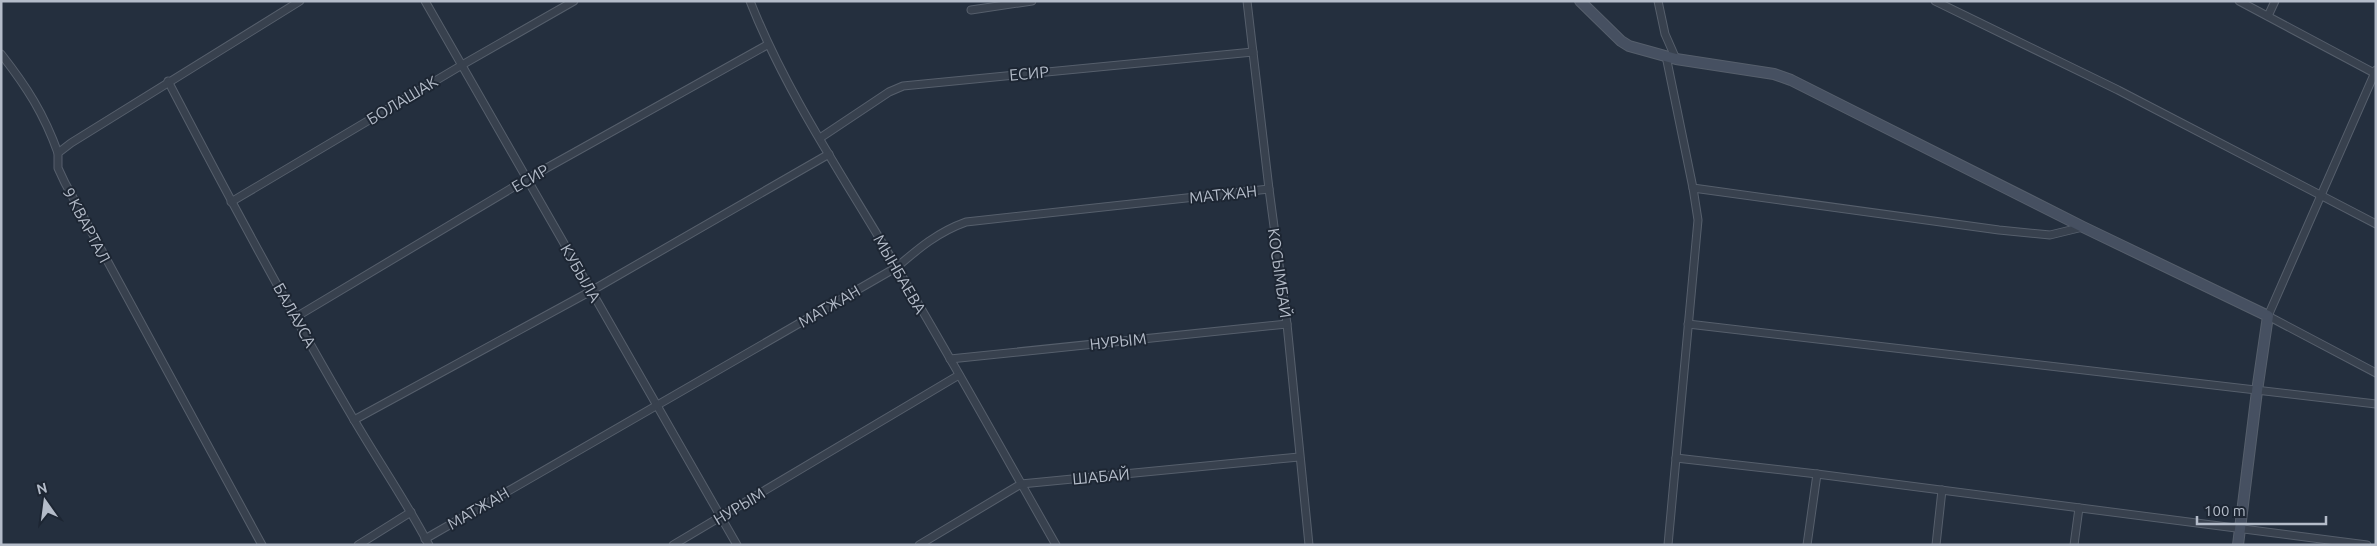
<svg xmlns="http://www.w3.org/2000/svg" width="2377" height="546" font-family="Ubuntu,sans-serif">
	<rect width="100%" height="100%" fill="#242f3e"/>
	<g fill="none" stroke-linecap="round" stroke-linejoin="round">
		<defs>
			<g id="street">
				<polyline points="425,1 737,545"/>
				<path d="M750 1C787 95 845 179 896 266 951 358 1003 452 1056 545"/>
				<polyline points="1247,1 1269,189 1287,324 1309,545"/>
				<polyline points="1658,1 1665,34 1676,59"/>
				<polyline points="1935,1 2118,90 2376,224"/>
				<polyline points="2239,1 2376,74"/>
				<polyline points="971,10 1032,1"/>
				<polyline points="2268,16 2275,1"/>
				<path d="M1 54C27 87 44 114 58 153"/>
				<polyline points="1666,56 1693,188 1999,230 2050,235 2083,227"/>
				<polyline points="2376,70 2268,316 2376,373"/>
				<path d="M168 81C227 194 288 308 353 418 378 461 406 501 429 545"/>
				<polyline points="820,138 889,92 903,86 1253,52"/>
				<polyline points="231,202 462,65 574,1"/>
				<polyline points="296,317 527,179 767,45"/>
				<polyline points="1688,324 2376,404"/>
				<polyline points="950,359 1287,324"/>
				<polyline points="354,420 591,291 829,154"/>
				<polyline points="1676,458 1817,474 2367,545"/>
				<path d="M425 539 897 267C919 248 938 232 966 222L1269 189"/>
				<polyline points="262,545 65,183 58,168 58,153 71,143 300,1"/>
				<polyline points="358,545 411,512"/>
				<polyline points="673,545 959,375"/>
				<polyline points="919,545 1021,484 1299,457"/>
				<polyline points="1668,545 1698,220 1693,188"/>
				<polyline points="1807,545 1817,474"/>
				<polyline points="1936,545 1942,490"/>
				<polyline points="2074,545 2079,508"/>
			</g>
			<polyline id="secondary" points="1580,1 1621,41 1629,46 1676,59 1774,74 1791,80 2083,227 2268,316 2257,391 2238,545"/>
		</defs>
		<use href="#street" stroke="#565f6c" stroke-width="9"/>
		<use href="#secondary" stroke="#565f6c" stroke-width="12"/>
		<use href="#street" stroke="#38414e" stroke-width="7"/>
		<use href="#secondary" stroke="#465061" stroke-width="10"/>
	</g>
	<g text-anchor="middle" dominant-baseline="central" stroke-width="4" stroke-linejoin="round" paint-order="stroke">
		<g font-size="16" fill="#b4bcc9" stroke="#1d2633">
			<text transform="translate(1029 73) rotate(-5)">ЕСИР</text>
			<text transform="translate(402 100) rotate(-31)">БОЛАШАК</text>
			<text transform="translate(530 178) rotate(-30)">ЕСИР</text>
			<text transform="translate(1223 194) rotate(-6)">МАТЖАН</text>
			<text transform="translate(87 225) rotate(62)">9 КВАРТАЛ</text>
			<text transform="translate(581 273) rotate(60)">КУБЫЛА</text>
			<text transform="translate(1280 273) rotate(82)">КОСЫМБАЙ</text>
			<text transform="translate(900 274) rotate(60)">МЫНБАЕВА</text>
			<text transform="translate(829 306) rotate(-30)">МАТЖАН</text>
			<text transform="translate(295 315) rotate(61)">БАЛАУСА</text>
			<text transform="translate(1118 341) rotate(-6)">НУРЫМ</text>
			<text transform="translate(1101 476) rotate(-5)">ШАБАЙ</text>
			<text transform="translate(739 506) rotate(-31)">НУРЫМ</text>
			<text transform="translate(478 508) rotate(-30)">МАТЖАН</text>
		</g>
	</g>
	<rect width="2377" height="546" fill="none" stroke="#b4bcc9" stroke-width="5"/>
	<g transform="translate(45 501) rotate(346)" stroke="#1d2633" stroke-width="4" paint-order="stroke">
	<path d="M0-4L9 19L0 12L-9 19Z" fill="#b4bcc9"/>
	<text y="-8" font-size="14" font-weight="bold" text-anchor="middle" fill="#b4bcc9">N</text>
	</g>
	<path d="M2197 516v8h129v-8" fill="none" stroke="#b4bcc9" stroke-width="2.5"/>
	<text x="2204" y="516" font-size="15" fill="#b4bcc9" stroke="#1d2633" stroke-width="4" paint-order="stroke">100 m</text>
</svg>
